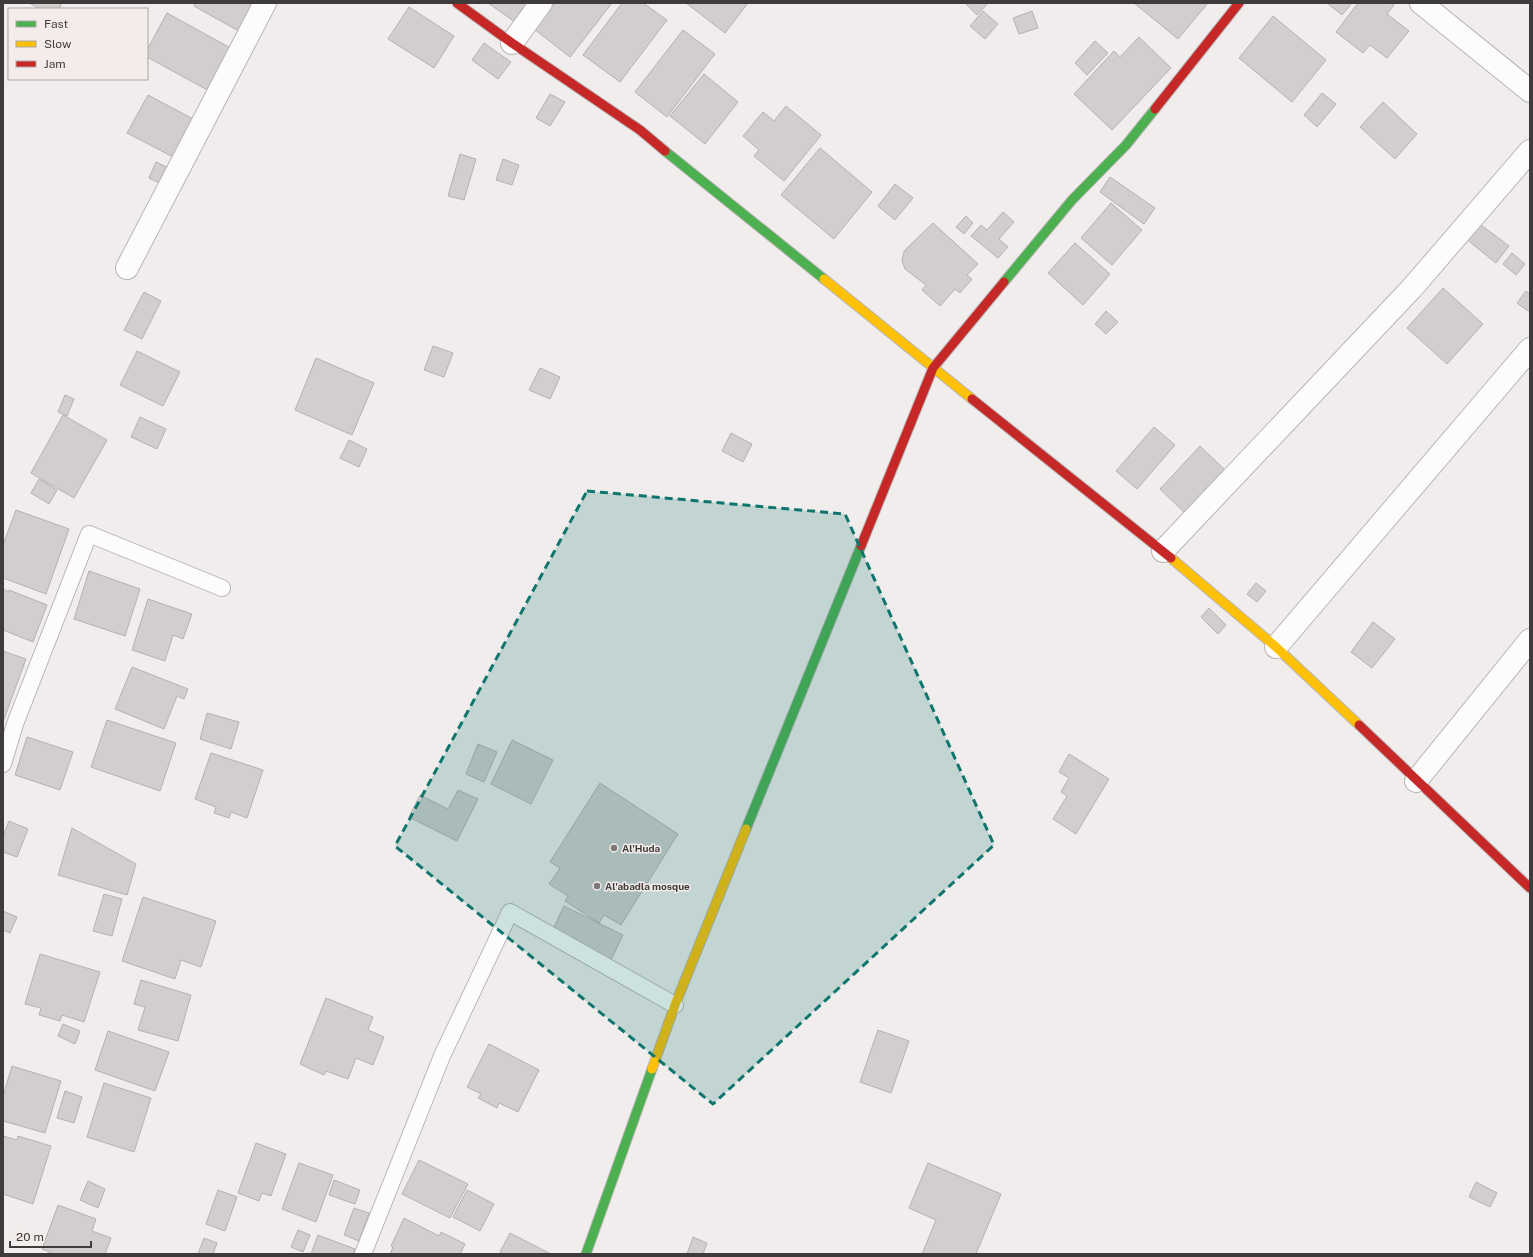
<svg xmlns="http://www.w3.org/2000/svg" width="1533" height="1257" font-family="'Public Sans',sans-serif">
	<rect width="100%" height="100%" fill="#f1edec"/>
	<g fill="#d1cecd" stroke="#b4b1b1">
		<polygon points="29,3 62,3 59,9 40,9"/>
		<polygon points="195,3 261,3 244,34 194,6"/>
		<polygon points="488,3 528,3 515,22"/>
		<polygon points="555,3 612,3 570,57 534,29"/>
		<polygon points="622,3 643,3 667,20 620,82 583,55"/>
		<polygon points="686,3 748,3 725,33"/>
		<polygon points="965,3 988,3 977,15"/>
		<polygon points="1134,3 1208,3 1178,39"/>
		<polygon points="1327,3 1352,3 1342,15"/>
		<polygon points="1358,3 1391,3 1394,5 1387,14 1409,31 1387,58 1370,45 1363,53 1336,32"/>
		<polygon points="409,7 454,36 434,68 388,39"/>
		<polygon points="983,11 998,24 985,39 970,26"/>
		<polygon points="1032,11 1038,28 1019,34 1013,18"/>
		<polygon points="167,13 234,50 211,92 147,57 147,50"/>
		<polygon points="1273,16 1326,60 1292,102 1239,58"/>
		<polygon points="683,30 715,54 667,117 635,92"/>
		<polygon points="1139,37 1171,68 1112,130 1074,94 1114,51 1120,57"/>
		<polygon points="1095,41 1108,53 1087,75 1075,63"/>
		<polygon points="484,43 511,62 498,79 472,60"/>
		<polygon points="704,74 738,102 705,144 670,116"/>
		<polygon points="1322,93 1336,104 1317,127 1304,115"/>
		<polygon points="550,94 565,102 550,126 536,118"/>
		<polygon points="148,95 197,121 177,159 127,133"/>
		<polygon points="1383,102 1417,134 1395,159 1360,127"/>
		<polygon points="786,106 821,135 784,181 754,156 759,150 743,136 763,112 774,121"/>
		<polygon points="820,148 872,192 834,239 781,195"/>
		<polygon points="460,154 476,159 464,200 448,196"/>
		<polygon points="503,159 519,165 512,185 496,180"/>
		<polygon points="156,162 173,170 165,186 149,178"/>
		<polygon points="1110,177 1155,208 1144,224 1100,192"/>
		<polygon points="895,184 913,198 895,220 878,206"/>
		<polygon points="1111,203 1142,230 1112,265 1081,238"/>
		<polygon points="1003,212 1014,222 999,239 1008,247 998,258 971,236 981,225 987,230"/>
		<polygon points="966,216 973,223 964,234 956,227"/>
		<polygon points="1477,222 1509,246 1496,263 1465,238"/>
		<polygon points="933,223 978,264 967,275 972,279 960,293 955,289 940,306 922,290 926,285 905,269 902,261 904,252 906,249"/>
		<polygon points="1075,243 1110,274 1083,305 1048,273"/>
		<polygon points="1512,253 1525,264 1516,275 1503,264"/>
		<polygon points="1443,288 1483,324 1447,364 1407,328"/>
		<polygon points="1526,291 1530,294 1530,309 1528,311 1517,303"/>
		<polygon points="144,292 161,301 142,339 124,330"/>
		<polygon points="1106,311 1118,322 1106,334 1095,324"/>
		<polygon points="433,346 453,353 444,377 424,370"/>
		<polygon points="137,351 180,372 163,406 120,385"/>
		<polygon points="316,358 374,383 352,435 295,410"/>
		<polygon points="540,368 560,377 550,399 529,390"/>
		<polygon points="65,395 74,399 67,416 58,412"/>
		<polygon points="63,415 107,440 74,498 31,473"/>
		<polygon points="140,417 166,429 157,449 131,437"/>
		<polygon points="1154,427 1175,445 1137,489 1116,471"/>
		<polygon points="731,433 752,444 743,462 722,451"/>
		<polygon points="349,440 367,449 359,467 340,458"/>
		<polygon points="1200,446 1227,472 1187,515 1160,489"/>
		<polygon points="39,479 57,490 49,504 31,493"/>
		<polygon points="16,510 69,529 46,594 3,578 3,545"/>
		<polygon points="89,571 140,589 125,636 74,619"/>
		<polygon points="1256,583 1266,591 1257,602 1247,594"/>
		<polygon points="3,589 9,592 9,590 47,605 33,642 3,630"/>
		<polygon points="148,599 192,614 183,639 173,635 165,661 132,650"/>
		<polygon points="1209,608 1226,625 1218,634 1201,617"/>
		<polygon points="1373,622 1395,639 1372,668 1351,652"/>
		<polygon points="3,651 26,659 3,722"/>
		<polygon points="132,667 188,689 184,699 177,696 164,729 115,709"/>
		<polygon points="207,713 239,722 231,749 200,739"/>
		<polygon points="107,720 176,743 160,791 91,767"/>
		<polygon points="27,737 73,752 60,790 15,775"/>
		<polygon points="512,740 553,760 531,804 491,784"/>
		<polygon points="478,744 497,752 484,782 466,774"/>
		<polygon points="211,753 263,770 247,818 231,812 229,818 214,813 216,807 195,799"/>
		<polygon points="1069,754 1109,779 1076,834 1053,819 1067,796 1061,792 1069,778 1059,772"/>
		<polygon points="600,783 678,834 621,925 604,915 599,923 565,901 568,896 549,884 560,868 550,862"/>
		<polygon points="458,790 478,799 457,841 409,817 420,795 448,809"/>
		<polygon points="9,821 28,829 17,857 3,852 3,836"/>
		<polygon points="72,828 136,864 127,895 58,875"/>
		<polygon points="104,894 122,899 112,936 93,931"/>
		<polygon points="143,897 216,921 201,967 181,960 175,979 122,961"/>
		<polygon points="564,906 623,935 611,960 552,931"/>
		<polygon points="3,911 17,917 10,933 3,930"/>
		<polygon points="40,954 100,972 84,1022 62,1015 60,1021 39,1015 41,1008 25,1004"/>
		<polygon points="141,980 191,995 178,1041 138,1030 145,1007 134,1004"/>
		<polygon points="326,998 373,1017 368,1030 384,1037 373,1065 356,1058 348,1079 326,1071 324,1075 300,1064"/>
		<polygon points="63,1024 80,1031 75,1044 58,1036"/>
		<polygon points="878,1030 909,1041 891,1093 860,1082"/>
		<polygon points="108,1031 169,1052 155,1091 95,1070"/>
		<polygon points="489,1044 539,1070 518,1112 499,1103 497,1108 478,1098 481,1094 467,1087"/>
		<polygon points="12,1066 61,1081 45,1133 3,1121 3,1096"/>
		<polygon points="104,1083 151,1098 134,1152 87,1137"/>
		<polygon points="65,1091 82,1097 74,1123 57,1118"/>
		<polygon points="3,1136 17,1140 18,1136 51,1146 33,1204 3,1194"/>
		<polygon points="256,1143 286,1154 271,1196 262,1193 259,1201 238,1193"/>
		<polygon points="419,1160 468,1184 450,1218 402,1194"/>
		<polygon points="299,1163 333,1175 316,1222 282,1209"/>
		<polygon points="928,1163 1001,1194 976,1254 922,1254 936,1220 909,1208"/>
		<polygon points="334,1180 360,1190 355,1204 329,1195"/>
		<polygon points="88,1181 105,1189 98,1208 80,1200"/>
		<polygon points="1476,1182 1497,1193 1490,1207 1469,1197"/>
		<polygon points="218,1190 237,1197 225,1231 206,1224"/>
		<polygon points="467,1190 494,1204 480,1231 453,1217"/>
		<polygon points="58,1205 96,1219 92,1231 111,1238 105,1254 54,1254 42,1249"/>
		<polygon points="354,1208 369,1213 359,1241 344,1235"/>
		<polygon points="404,1218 439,1236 441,1232 465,1244 460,1254 390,1254 393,1247 391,1246"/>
		<polygon points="298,1230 310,1235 303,1252 291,1247"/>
		<polygon points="510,1233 551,1254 503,1254 500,1252"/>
		<polygon points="318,1235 355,1249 353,1254 311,1254"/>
		<polygon points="693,1237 707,1243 703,1254 687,1254"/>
		<polygon points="204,1238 217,1243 213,1254 198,1254"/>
	</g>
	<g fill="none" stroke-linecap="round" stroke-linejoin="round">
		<defs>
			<g id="lane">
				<polyline points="3,764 15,724 89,534 222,588"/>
				<polyline points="363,1254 442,1056 510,912 675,1005"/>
			</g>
			<g id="street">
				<polyline points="1421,3 1530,91"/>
				<polyline points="512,43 541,3"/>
				<polyline points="127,268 265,3"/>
				<polyline points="1163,551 1412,288 1530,151"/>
				<polyline points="1276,647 1530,349"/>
				<polyline points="1416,781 1530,640"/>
			</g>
			<g id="fast">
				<polyline points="665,151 824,279"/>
				<polyline points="1004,282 1072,200 1126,145 1155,109"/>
				<polyline points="746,829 861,546"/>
				<polyline points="586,1254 652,1069"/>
			</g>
			<g id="slow">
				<polyline points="824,279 972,399"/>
				<polyline points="1171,558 1276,647 1359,725"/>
				<polyline points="652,1069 675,1005 746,829"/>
			</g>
			<g id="jam">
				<polyline points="457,3 512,43 640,130 665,151"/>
				<polyline points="1155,109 1239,3"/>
				<polyline points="972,399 1171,558"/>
				<polyline points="861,546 933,368 1004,282"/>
				<polyline points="1359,725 1530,888"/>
			</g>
		</defs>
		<use href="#lane" stroke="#b8b5b4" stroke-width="18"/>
		<use href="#street" stroke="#b8b5b4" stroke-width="24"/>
		<use href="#fast" stroke="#b8b5b4" stroke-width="11"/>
		<use href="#slow" stroke="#b8b5b4" stroke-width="11"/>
		<use href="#jam" stroke="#b8b5b4" stroke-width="11"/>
		<use href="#lane" stroke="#fdfcfc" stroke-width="16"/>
		<use href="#street" stroke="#fdfcfc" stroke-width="22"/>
		<use href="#fast" stroke="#4caf50" stroke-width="9"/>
		<use href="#slow" stroke="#ffc107" stroke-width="9"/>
		<use href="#jam" stroke="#c62828" stroke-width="9"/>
	</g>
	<path fill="#0f766e" fill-opacity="0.2" stroke="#0f766e" stroke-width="3" stroke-dasharray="8 5" stroke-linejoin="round" d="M587 491 845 514 994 845 713 1104 395 846Z"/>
	<g fill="#7d7978" stroke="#f3ecea" stroke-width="1.5">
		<circle cx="614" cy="848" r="4"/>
		<circle cx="597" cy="886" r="4"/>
	</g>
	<g text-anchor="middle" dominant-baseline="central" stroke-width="3" stroke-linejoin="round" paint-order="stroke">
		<g font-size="10" font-weight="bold" fill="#3e3b3a" stroke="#f3ecea" text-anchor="start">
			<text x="622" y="848">Al'Huda</text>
			<text x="605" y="886">Al'abadla mosque</text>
		</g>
	</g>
	<rect width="1533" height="1257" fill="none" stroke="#3e3b3a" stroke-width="8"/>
	<rect x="8" y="8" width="140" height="72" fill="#f3ecea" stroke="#aba5a4"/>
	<rect x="16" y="21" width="20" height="6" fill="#4caf50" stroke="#aba5a4"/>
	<text x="44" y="28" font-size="12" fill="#3e3b3a">Fast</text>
	<rect x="16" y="41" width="20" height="6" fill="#ffc107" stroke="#aba5a4"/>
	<text x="44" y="48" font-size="12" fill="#3e3b3a">Slow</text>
	<rect x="16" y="61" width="20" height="6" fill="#c62828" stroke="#aba5a4"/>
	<text x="44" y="68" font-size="12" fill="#3e3b3a">Jam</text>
	<path d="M10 1241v6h81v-6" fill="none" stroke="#3e3b3a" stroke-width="2"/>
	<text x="16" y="1241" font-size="12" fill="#3e3b3a" stroke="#f3ecea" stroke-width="3" paint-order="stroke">20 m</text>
</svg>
